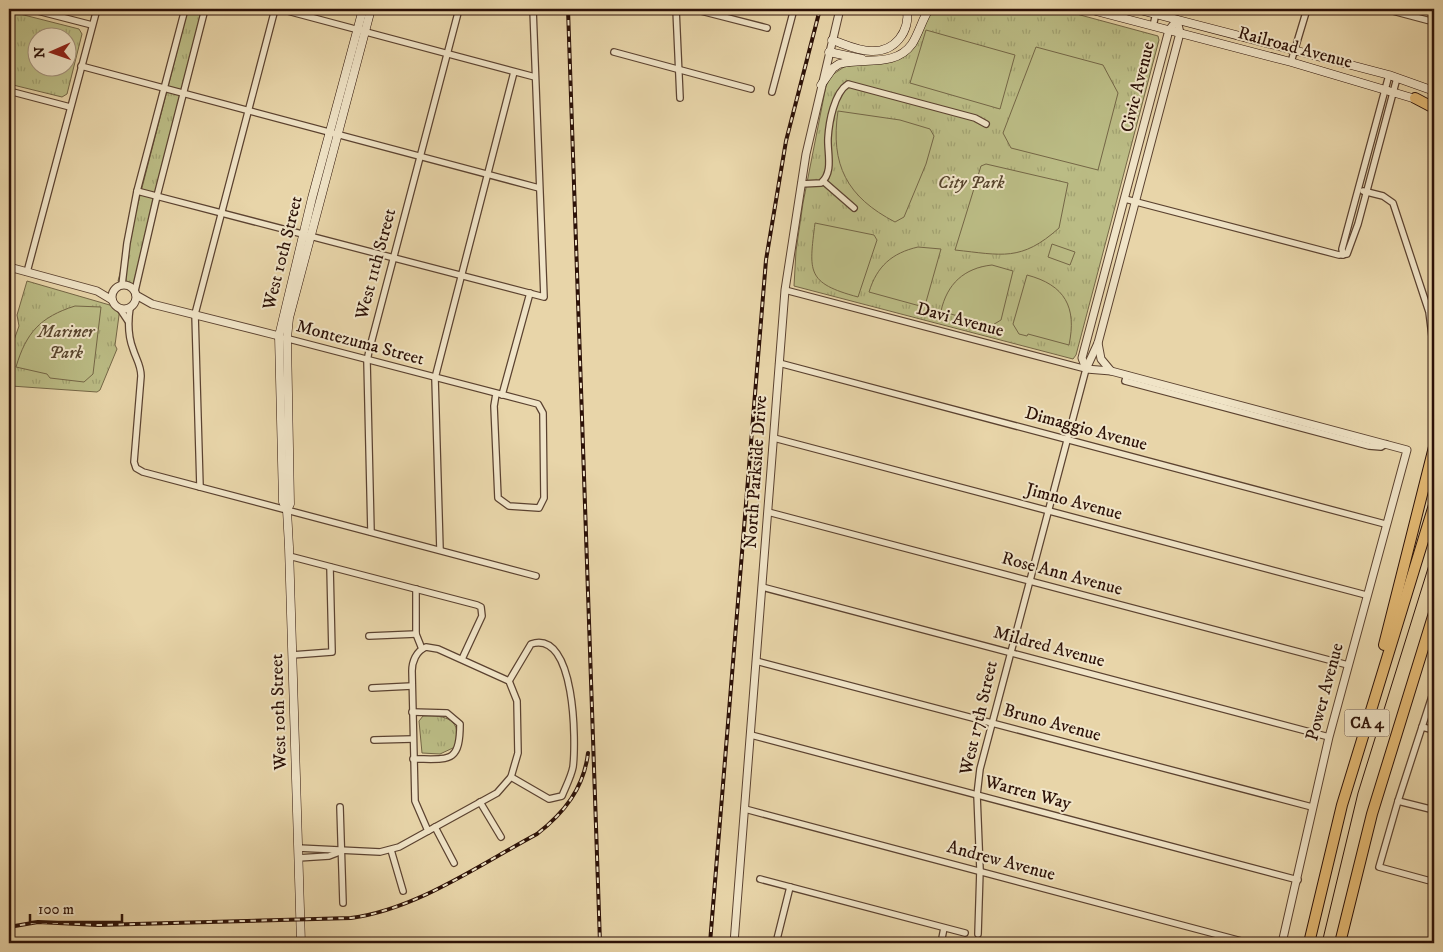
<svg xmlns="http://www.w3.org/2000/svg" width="1443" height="952" font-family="'IM FELL DW Pica',serif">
	<defs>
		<pattern id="park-tufts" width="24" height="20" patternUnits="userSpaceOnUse" patternTransform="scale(1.25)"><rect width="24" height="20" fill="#bbbc85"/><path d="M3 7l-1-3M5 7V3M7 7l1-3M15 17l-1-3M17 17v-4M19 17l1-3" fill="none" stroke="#a1a171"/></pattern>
	</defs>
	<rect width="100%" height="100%" fill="#e8d5a9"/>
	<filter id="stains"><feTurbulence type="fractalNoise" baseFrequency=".004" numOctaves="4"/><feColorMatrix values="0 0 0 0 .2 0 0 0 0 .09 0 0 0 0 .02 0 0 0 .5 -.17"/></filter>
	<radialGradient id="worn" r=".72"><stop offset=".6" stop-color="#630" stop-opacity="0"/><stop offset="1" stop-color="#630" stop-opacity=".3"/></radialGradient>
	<g fill="url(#park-tufts)" stroke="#746646" fill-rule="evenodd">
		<polygon points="188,9 204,9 134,287 118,281"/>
		<polygon points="934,9 1058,9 1158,36 1159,40 1076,355 1073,359 794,286 796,251 803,203 826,86 832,75 844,67 902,55"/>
		<path d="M16 13 79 29 82 34 67 94 62 97 9 84V27L12 15ZM38 38H68V68H38Z"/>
		<polygon points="27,281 120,308 115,345 117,349 100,390 97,392 11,386 9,388 9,354 19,326 17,315"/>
		<path d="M423 716C446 715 463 719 455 747L440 754 422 753 419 721Z"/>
	</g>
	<g fill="#bbbc85" stroke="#746646">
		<polygon points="926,30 1015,55 1000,109 910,83"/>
		<polygon points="1036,47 1103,65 1118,93 1098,170 1011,148 1003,133"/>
		<path d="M838 111 900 120 930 129 934 136 926 164 904 217 895 222C847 197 830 165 838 111Z"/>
		<path d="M986 164 1068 183 1059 228C1021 262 1002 255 955 250L981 166Z"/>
		<path d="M815 223 874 235 877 240 858 297C806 283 809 272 815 223Z"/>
		<polygon points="1052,244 1075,252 1070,265 1048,257"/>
		<path d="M918 247 941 249 926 302 920 306 869 292C877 266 892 253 918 247Z"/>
		<path d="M992 265 1013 271 1001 320 991 326 941 311C947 284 964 268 992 265Z"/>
		<path d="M1027 275C1065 285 1077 307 1069 345L1028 334 1027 336 1019 334 1013 324Z"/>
		<path d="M75 306 101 307 93 374 84 382 50 378 47 374 16 367C26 333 40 317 75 306Z"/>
	</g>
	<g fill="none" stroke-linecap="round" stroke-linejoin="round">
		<defs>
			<g id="minor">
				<polyline points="30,9 92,25"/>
				<polyline points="280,9 535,77"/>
				<polyline points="676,9 680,98"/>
				<polyline points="693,9 767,28"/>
				<polyline points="1385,9 1434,22"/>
				<polyline points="1153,26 1157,9"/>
				<polyline points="614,52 751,89"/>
				<polyline points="1291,62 1307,9"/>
				<polyline points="81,66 539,188"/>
				<polyline points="9,91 70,107"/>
				<polyline points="772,92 794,9"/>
				<polyline points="823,181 854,208"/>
				<path d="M801 184 821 183C834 172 827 152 828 138 829 122 834 93 848 84L975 118 986 124"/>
				<polyline points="137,191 544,297 533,9"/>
				<polyline points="1363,191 1383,196 1393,203 1429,312 1432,336"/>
				<polyline points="1125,199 1339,255 1347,254 1358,224 1397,78"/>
				<polyline points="1343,255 1342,249 1389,75"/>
				<polyline points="27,272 97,9"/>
				<polyline points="122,285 127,243 137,191 185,9"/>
				<polyline points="785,290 1086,369 980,769 977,795 980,870 978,934"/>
				<polyline points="135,291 157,196 205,9"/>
				<path d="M130 308C128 321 128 336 133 349 136 359 141 365 141 376L134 462 136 468 143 472 536 576"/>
				<polyline points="120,309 128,321"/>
				<polyline points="285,338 538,404 543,413 544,498 539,508 509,506 498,498 494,406 496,394"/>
				<polyline points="779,363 1385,524"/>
				<polyline points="1127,375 1125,381 1369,446 1381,447 1386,444"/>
				<polyline points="502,395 530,293"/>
				<polyline points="774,438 1366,595"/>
				<polyline points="200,487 195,314 275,9"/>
				<polyline points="768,512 1348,665"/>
				<polyline points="371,532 367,361 369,351 459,9"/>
				<polyline points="440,550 435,378 514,72"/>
				<polyline points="289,556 477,605 481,607 482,616 462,659"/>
				<polyline points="762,587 1329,737"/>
				<polyline points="416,589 416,634 422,649"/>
				<polyline points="369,636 416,634"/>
				<path d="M426 647 438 649 509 681 517 701 518 753 511 777 497 793 428 831 415 801 412 671C412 662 416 651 426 647Z"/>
				<polyline points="292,655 332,652 330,567"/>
				<polyline points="756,661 1312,807"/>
				<path d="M509 681 531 644C576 629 576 743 573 767 571 777 566 786 562 796L549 799 511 777"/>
				<polyline points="372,688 412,686"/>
				<polyline points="1434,690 1398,801 1379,867 1434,882"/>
				<path d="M412 712 447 713 460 724C460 764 449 759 413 759"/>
				<polyline points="1422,727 1434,730"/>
				<polyline points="751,735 1298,880"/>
				<polyline points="374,740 413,739"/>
				<polyline points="1398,801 1434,810"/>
				<polyline points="480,802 501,837"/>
				<polyline points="340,807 343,903"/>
				<polyline points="745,809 1249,943"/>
				<polyline points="435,827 454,863"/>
				<polyline points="298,848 380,852 399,847 428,831"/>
				<polyline points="391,850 403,891"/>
				<polyline points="298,858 329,856 342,851"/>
				<polyline points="760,879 965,933"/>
				<polyline points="776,943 790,887"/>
				<polyline points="941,943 944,928"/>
			</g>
			<g id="tertiary">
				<polyline points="9,267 97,291 112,300"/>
				<circle cx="124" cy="297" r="12"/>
				<polyline points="136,295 152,304 279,336"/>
				<polyline points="1098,343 1101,359 1111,371"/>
				<polyline points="1086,369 1111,371 1407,450 1329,737 1282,943"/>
				<polyline points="1086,369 1082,358 1169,30 1177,20"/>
				<polyline points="1086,369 1098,343 1180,33 1177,20"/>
				<polyline points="734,943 785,290 806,154 840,9"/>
			</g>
			<g id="secondary">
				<polyline points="1088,9 1291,62 1419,100"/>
				<polyline points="1136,9 1389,75 1434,91"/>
				<path d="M832 40C844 44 858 51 871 51 895 52 910 32 907 9"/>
				<polyline points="829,52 862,59"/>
				<path d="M821 85 833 68 839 64C863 57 895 68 912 44 919 33 922 20 929 9"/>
				<polyline points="287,510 290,504 287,338 289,318 371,9"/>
				<polyline points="301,943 289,547 287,510 283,502 279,336 312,198 363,9"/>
			</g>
			<g id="motorway">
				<polyline points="1415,98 1434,108"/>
				<polyline points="1384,645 1434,447"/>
				<polyline points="1309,943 1342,805 1434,505"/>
				<polyline points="1340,943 1372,814 1434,613"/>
			</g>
		</defs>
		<use href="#minor" stroke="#5b4230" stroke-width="8"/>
		<use href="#tertiary" stroke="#5b4230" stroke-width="9"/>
		<use href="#secondary" stroke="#2c1107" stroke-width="9"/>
		<use href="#motorway" stroke="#2c1107" stroke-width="12"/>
		<use href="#minor" stroke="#f0e4c7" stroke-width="5.5"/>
		<use href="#tertiary" stroke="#f0e4c7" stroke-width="7"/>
		<use href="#secondary" stroke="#f0e4c7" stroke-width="8"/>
		<use href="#motorway" stroke="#e4ba74" stroke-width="10"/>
		<polyline stroke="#2c1107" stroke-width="1" points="1322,943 1358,793 1434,549"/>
		<defs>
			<g id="rail">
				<polyline points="568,9 600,943"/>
				<path d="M9 927 38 922 98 925 351 918C417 909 479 865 537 834 564 813 584 788 588 753"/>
				<polyline points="710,943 766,260 786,141 820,9"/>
			</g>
		</defs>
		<use href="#rail" stroke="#2c1107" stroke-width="4"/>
		<use href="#rail" stroke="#f0e4c7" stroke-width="2" stroke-dasharray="5.5" stroke-linecap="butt"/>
	</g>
	<g text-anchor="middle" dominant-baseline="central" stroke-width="4" stroke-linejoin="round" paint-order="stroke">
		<rect fill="#f0e4c7" stroke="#675041" stroke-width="1" x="1344.5" y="709.5" width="45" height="27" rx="4"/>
		<g font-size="16" font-weight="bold" fill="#2c1107">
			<text x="1367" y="723">CA 4</text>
		</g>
		<g font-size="18" fill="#2c1107" stroke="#f0e4c7">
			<text transform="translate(1295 48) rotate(15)">Railroad Avenue</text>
			<text transform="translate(1138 87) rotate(-76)">Civic Avenue</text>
			<text transform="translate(283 253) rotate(-76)">West 10th Street</text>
			<text transform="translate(376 264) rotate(-75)">West 11th Street</text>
			<text transform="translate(960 320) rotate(15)">Davi Avenue</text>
			<text transform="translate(360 343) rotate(15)">Montezuma Street</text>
			<text transform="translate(1086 429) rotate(15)">Dimaggio Avenue</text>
			<text transform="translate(756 472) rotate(-86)">North Parkside Drive</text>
			<text transform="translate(1074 502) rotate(15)">Jimno Avenue</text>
			<text transform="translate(1062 574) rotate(15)">Rose Ann Avenue</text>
			<text transform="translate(1049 647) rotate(15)">Mildred Avenue</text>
			<text transform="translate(1325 692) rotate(-75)">Power Avenue</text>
			<text transform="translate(279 712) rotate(-92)">West 10th Street</text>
			<text transform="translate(979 718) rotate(-77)">West 17th Street</text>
			<text transform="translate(1052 723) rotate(15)">Bruno Avenue</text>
			<text transform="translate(1028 793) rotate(15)">Warren Way</text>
			<text transform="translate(1001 861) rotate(15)">Andrew Avenue</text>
		</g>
		<g font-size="18" font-style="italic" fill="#57442d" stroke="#f0e4c7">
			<text x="971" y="183">City Park</text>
			<text x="66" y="332">Mariner<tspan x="66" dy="21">Park</tspan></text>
		</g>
	</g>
	<rect width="1443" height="952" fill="none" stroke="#e8d5a9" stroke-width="30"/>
	<rect x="10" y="10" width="1423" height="932" fill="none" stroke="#2c1107" stroke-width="2.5"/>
	<rect x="15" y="15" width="1413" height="922" fill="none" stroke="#2c1107"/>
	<g transform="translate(52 52) rotate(268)"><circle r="24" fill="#f0e4c7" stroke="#a2907a"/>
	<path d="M0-4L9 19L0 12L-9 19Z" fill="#8f2418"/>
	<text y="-8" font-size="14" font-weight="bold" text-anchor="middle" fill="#2c1107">N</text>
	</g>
	<path d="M30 914v8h92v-8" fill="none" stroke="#2c1107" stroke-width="2.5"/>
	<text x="38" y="914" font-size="15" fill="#2c1107" stroke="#f0e4c7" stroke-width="4" paint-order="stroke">100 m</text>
	<rect width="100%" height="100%" filter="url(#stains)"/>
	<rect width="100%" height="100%" fill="url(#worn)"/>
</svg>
